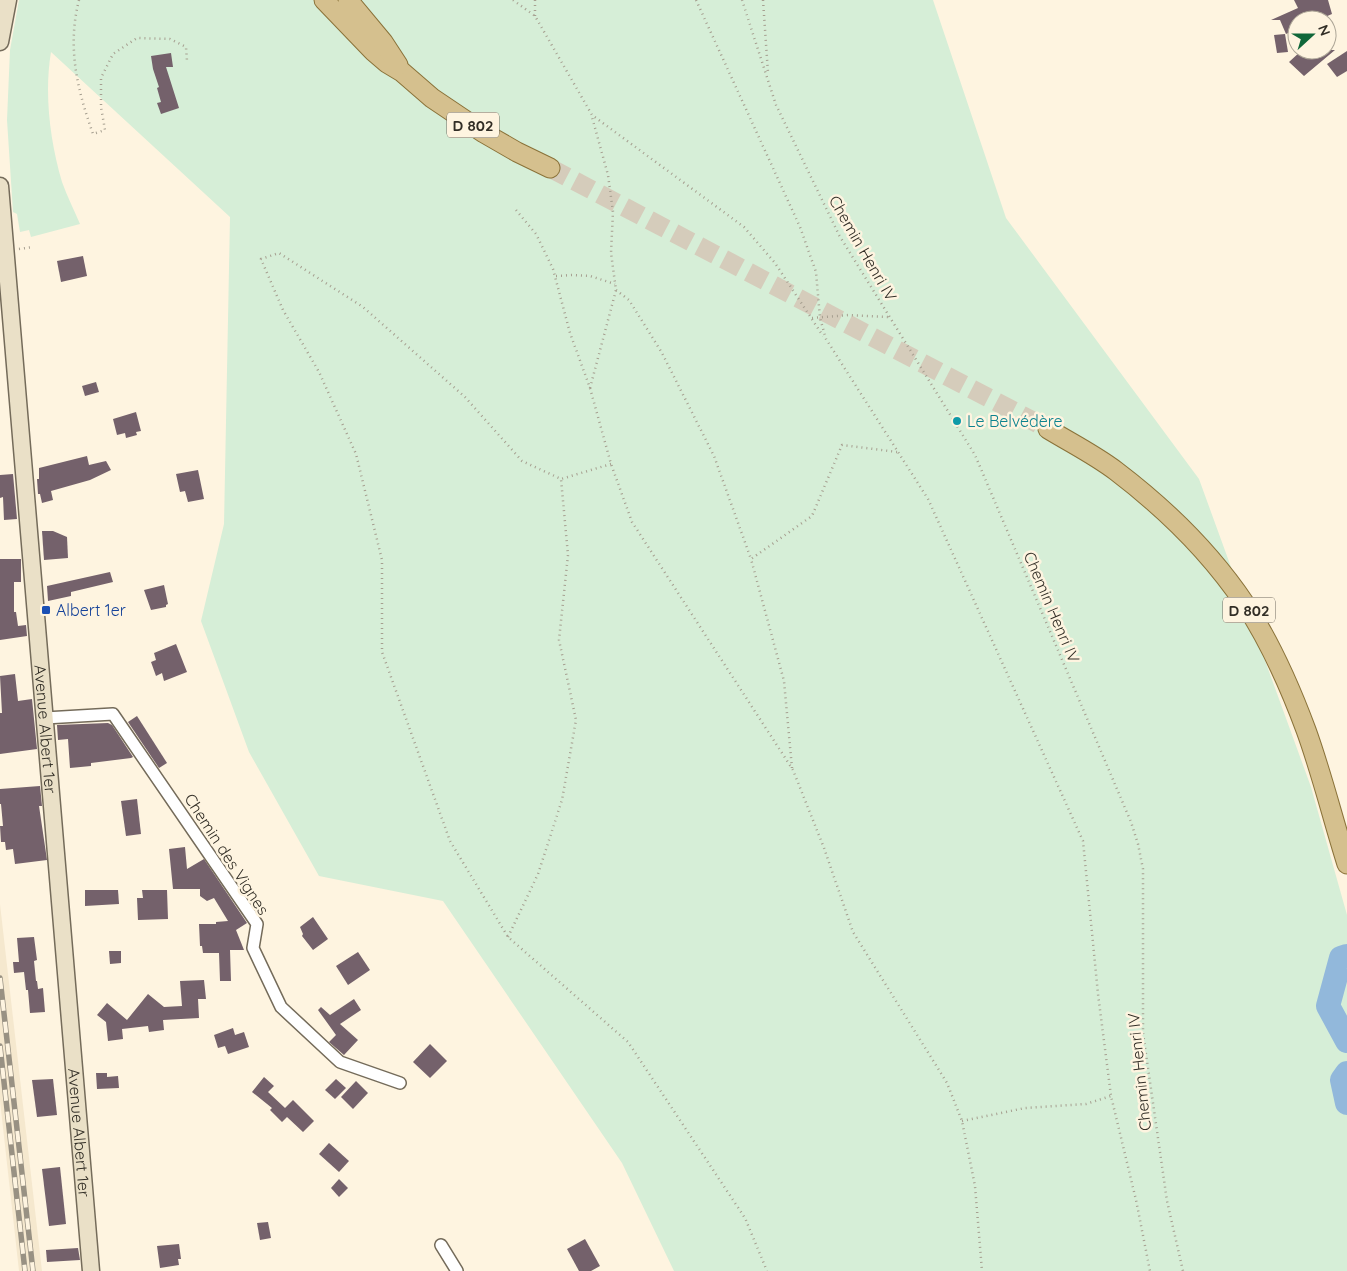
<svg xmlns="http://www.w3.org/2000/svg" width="1347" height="1271" font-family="Quicksand,sans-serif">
	<rect width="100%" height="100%" fill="#fef4e0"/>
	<polygon fill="#f5e8ce" points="0,904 42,1271 19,1271 0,1101"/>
	<path fill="#d6eed7" d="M19 0H933L1006 218 1199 479 1311 787 1347 915V1271H674L622 1163 443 901 319 876 249 752 201 621 224 524 230 217 51 52C44 94 50 141 62 182 67 196 74 210 80 224L31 237 29 230 20 232 17 214 13 212 7 120 10 50Z"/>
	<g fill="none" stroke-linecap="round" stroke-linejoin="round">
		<g stroke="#92b8db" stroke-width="24">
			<polyline points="1347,956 1341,958 1328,1006 1347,1041"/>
			<polyline points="1347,1073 1342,1080 1347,1103"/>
		</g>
	</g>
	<g fill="#74616b">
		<polygon points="1294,0 1328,0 1332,14 1318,20 1297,20 1297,29 1286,34 1280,20 1271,20 1298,8"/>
		<polygon points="1285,34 1288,52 1277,53 1274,35"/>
		<polygon points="1316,50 1335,50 1304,76 1289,62 1301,51 1307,58"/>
		<polygon points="1347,51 1347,71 1337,77 1327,64"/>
		<polygon points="171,53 173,67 166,67 179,108 161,114 157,103 161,102 157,88 159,87 153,69 151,56"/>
		<polygon points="83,256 87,276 61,282 57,261"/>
		<polygon points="96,382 99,392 85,396 82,386"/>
		<polygon points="136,412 141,431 136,432 137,435 126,438 125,433 117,435 113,419"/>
		<polygon points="87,456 89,465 106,461 111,470 90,480 51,491 53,500 42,503 40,494 38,494 37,479 39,479 39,468"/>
		<polygon points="198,470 204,499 188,502 185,491 180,492 176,474"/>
		<polygon points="13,474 17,519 4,520 3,497 0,498 0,475"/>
		<polygon points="42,531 53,531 67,537 68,558 44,560"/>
		<polygon points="0,559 21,559 21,582 14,582 14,612 16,612 18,626 26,625 27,636 0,640"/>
		<polygon points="110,572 113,582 71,592 71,596 48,601 47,586"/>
		<polygon points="164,585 168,604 166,605 166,607 151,610 144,590"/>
		<polygon points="176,644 187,672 164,681 162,673 156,676 151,662 156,660 154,653"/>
		<polygon points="15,674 18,701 32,699 37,749 0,754 0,713 2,713 0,676"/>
		<polygon points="137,716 167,763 159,768 128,722"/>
		<polygon points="108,723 112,725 133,757 131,758 91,763 91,766 70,768 68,739 58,740 57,725"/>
		<polygon points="40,786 42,806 39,806 47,860 15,864 13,849 6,850 5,842 1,842 0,826 3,826 1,804 0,804 0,789"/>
		<polygon points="137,799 141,834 126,836 121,801"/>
		<polygon points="185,847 187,869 204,859 247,923 236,930 244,950 230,950 231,981 220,981 219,953 203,953 202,946 200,946 199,924 216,924 216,922 228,921 214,898 207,901 200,896 200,889 173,889 169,849"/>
		<polygon points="85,890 118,890 119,904 85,906"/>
		<polygon points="142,890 167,890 168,919 138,920 137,898 143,898"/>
		<polygon points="313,917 328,939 313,950 302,936 303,934 300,927"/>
		<polygon points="34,937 37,960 34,961 36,981 37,981 38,989 43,988 45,1012 30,1013 28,990 26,990 24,972 14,973 13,962 19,962 17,938"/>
		<polygon points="109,951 121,951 121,963 110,964"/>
		<polygon points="358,952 370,970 348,985 336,966"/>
		<polygon points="204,980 206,999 198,999 199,1018 163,1020 164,1030 149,1032 148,1026 122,1029 123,1039 108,1041 106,1022 97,1015 107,1003 127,1020 148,994 164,1007 182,1006 180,981"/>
		<polygon points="354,999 361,1010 340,1024 358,1040 344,1055 329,1042 336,1035 318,1010 321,1007 330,1015"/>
		<polygon points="233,1028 235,1035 244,1032 249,1047 228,1054 225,1046 218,1048 214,1035"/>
		<polygon points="430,1044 447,1061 430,1078 413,1062"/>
		<polygon points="96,1073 107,1073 107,1077 118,1076 119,1088 97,1089"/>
		<polygon points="264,1077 274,1086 268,1092 285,1108 293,1100 314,1121 303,1132 287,1117 282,1122 270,1110 272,1108 252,1092"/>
		<polygon points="53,1079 57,1115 37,1117 32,1080"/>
		<polygon points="336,1079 346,1088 335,1099 325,1090"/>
		<polygon points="356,1081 368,1093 353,1109 341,1097"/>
		<polygon points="329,1143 349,1161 339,1172 319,1154"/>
		<polygon points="60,1167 66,1224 49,1226 42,1169"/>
		<polygon points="339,1179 348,1188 339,1197 331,1188"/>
		<polygon points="268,1222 271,1238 260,1240 257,1223"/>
		<polygon points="585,1239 600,1266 591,1271 579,1271 567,1249"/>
		<polygon points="179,1244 181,1259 178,1259 179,1265 160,1268 157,1246"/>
		<polygon points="78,1248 80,1260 47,1262 46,1250"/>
	</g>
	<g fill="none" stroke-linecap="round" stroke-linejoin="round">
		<polyline stroke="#d5ccbb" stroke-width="19" stroke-dasharray="19 9" stroke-linecap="butt" points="550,168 1048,429"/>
		<defs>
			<g id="minor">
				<polyline points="45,718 113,714 257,924 253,948 281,1007 340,1062 400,1083"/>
				<polyline points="441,1245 457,1271"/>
			</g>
			<g id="secondary">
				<polyline points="0,42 8,0"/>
				<path id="s1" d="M0 186 91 1271"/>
			</g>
			<g id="primary">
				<polyline points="324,0 373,51 387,63 402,72 432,98 484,133 517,152 550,168"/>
				<polyline points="348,0 383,42 398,65"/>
				<path d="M1048 429C1071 443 1095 455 1116 471 1166 509 1210 552 1245 604 1270 642 1290 687 1306 730 1322 774 1333 820 1347 864"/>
			</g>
		</defs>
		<use href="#minor" stroke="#746b5a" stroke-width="14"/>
		<use href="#secondary" stroke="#746b5a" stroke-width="19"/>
		<use href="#primary" stroke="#8a7239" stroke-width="21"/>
		<g stroke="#a69f90" stroke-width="2.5" stroke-dasharray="1 4" stroke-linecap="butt">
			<path d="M79 0C67 47 77 89 93 134L105 130 101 107V78L113 54 137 38 170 39 186 47 187 61"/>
			<polyline points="513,0 535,16 592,115 744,227 775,263 823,336"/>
			<polyline points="696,0 800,227 816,272 820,318 826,339 928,499 1083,841 1098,994 1111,1096 1136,1200 1150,1271"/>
			<polyline points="742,0 776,105 839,235 975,455 1131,822 1138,844 1143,869 1143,1033 1167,1201 1183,1271"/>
			<polyline points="763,0 768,73"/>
			<polyline points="535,16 535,0"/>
			<polyline points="516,210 536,234 553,269 570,333 590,388 611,464 632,522 793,770 824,848 853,932 947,1083 962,1121 975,1186 982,1271"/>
			<polyline points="19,249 33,247"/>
			<polyline points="556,276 573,275 590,276 615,284"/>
			<polyline points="616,290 629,300 662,353 714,456 751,559"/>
			<polyline points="812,318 849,315 889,317"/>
			<polyline points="590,388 616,290 611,253 613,212 608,175 592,117"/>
			<polyline points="611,464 561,479 522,461 465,397 363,307 279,253 261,259 283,310 319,372 356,454 382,560 382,652 450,841 508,937 628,1042 745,1218 767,1271"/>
			<polyline points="792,768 784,681 751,559 812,516 842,445 897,452"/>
			<polyline points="508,937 538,874 562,800 576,720 559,640 568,555 561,479"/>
			<polyline points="962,1121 1025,1108 1086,1104 1111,1096"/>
		</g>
		<use href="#minor" stroke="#fff" stroke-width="11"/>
		<use href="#secondary" stroke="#eae0c7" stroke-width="16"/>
		<use href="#primary" stroke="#d5c08e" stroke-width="19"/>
		<defs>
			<g id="rail">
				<polyline points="0,978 33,1271"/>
				<polyline points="0,1046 25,1271"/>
			</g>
		</defs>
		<use href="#rail" stroke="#989183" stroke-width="5.5"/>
		<use href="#rail" stroke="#fef4e0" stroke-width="4" stroke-dasharray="11" stroke-linecap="butt"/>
	</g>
	<circle fill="#0f9aa8" stroke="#fef4e0" stroke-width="2" cx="957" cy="421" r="5"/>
	<rect fill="#1a4fb4" stroke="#fef4e0" stroke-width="2" x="41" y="605" width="10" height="10" rx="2.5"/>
	<g text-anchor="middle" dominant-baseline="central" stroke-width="5" stroke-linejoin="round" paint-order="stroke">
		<g fill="#fef4e0" stroke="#6f695e" stroke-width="1">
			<rect x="447" y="112.5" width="52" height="25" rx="4"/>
			<rect x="1223" y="597.5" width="52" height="25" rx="4"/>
		</g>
		<g font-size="15" font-weight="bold" fill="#322e26">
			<text x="473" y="125">D 802</text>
			<text x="1249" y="610">D 802</text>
		</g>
		<g font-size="16" fill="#322e26" stroke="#fef4e0">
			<text transform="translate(863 248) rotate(60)">Chemin Henri IV</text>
			<text transform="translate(1052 607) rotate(67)">Chemin Henri IV</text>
			<text stroke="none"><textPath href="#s1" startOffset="545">Avenue Albert 1er</textPath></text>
			<text transform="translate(227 854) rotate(57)">Chemin des Vignes</text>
			<text transform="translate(1139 1072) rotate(-96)">Chemin Henri IV</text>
			<text stroke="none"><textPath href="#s1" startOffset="950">Avenue Albert 1er</textPath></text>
		</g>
		<g font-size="16" fill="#0d838f" stroke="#fef4e0" text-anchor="start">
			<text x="967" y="421">Le Belvédère</text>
		</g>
		<g font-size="16" fill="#164399" stroke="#fef4e0" text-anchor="start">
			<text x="56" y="610">Albert 1er</text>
		</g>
	</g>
	<g transform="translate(1312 35) rotate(69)"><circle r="24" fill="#fef4e0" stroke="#aca596"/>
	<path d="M0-4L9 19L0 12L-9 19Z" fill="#106739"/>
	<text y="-8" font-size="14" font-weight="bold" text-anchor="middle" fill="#322e26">N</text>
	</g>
</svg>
